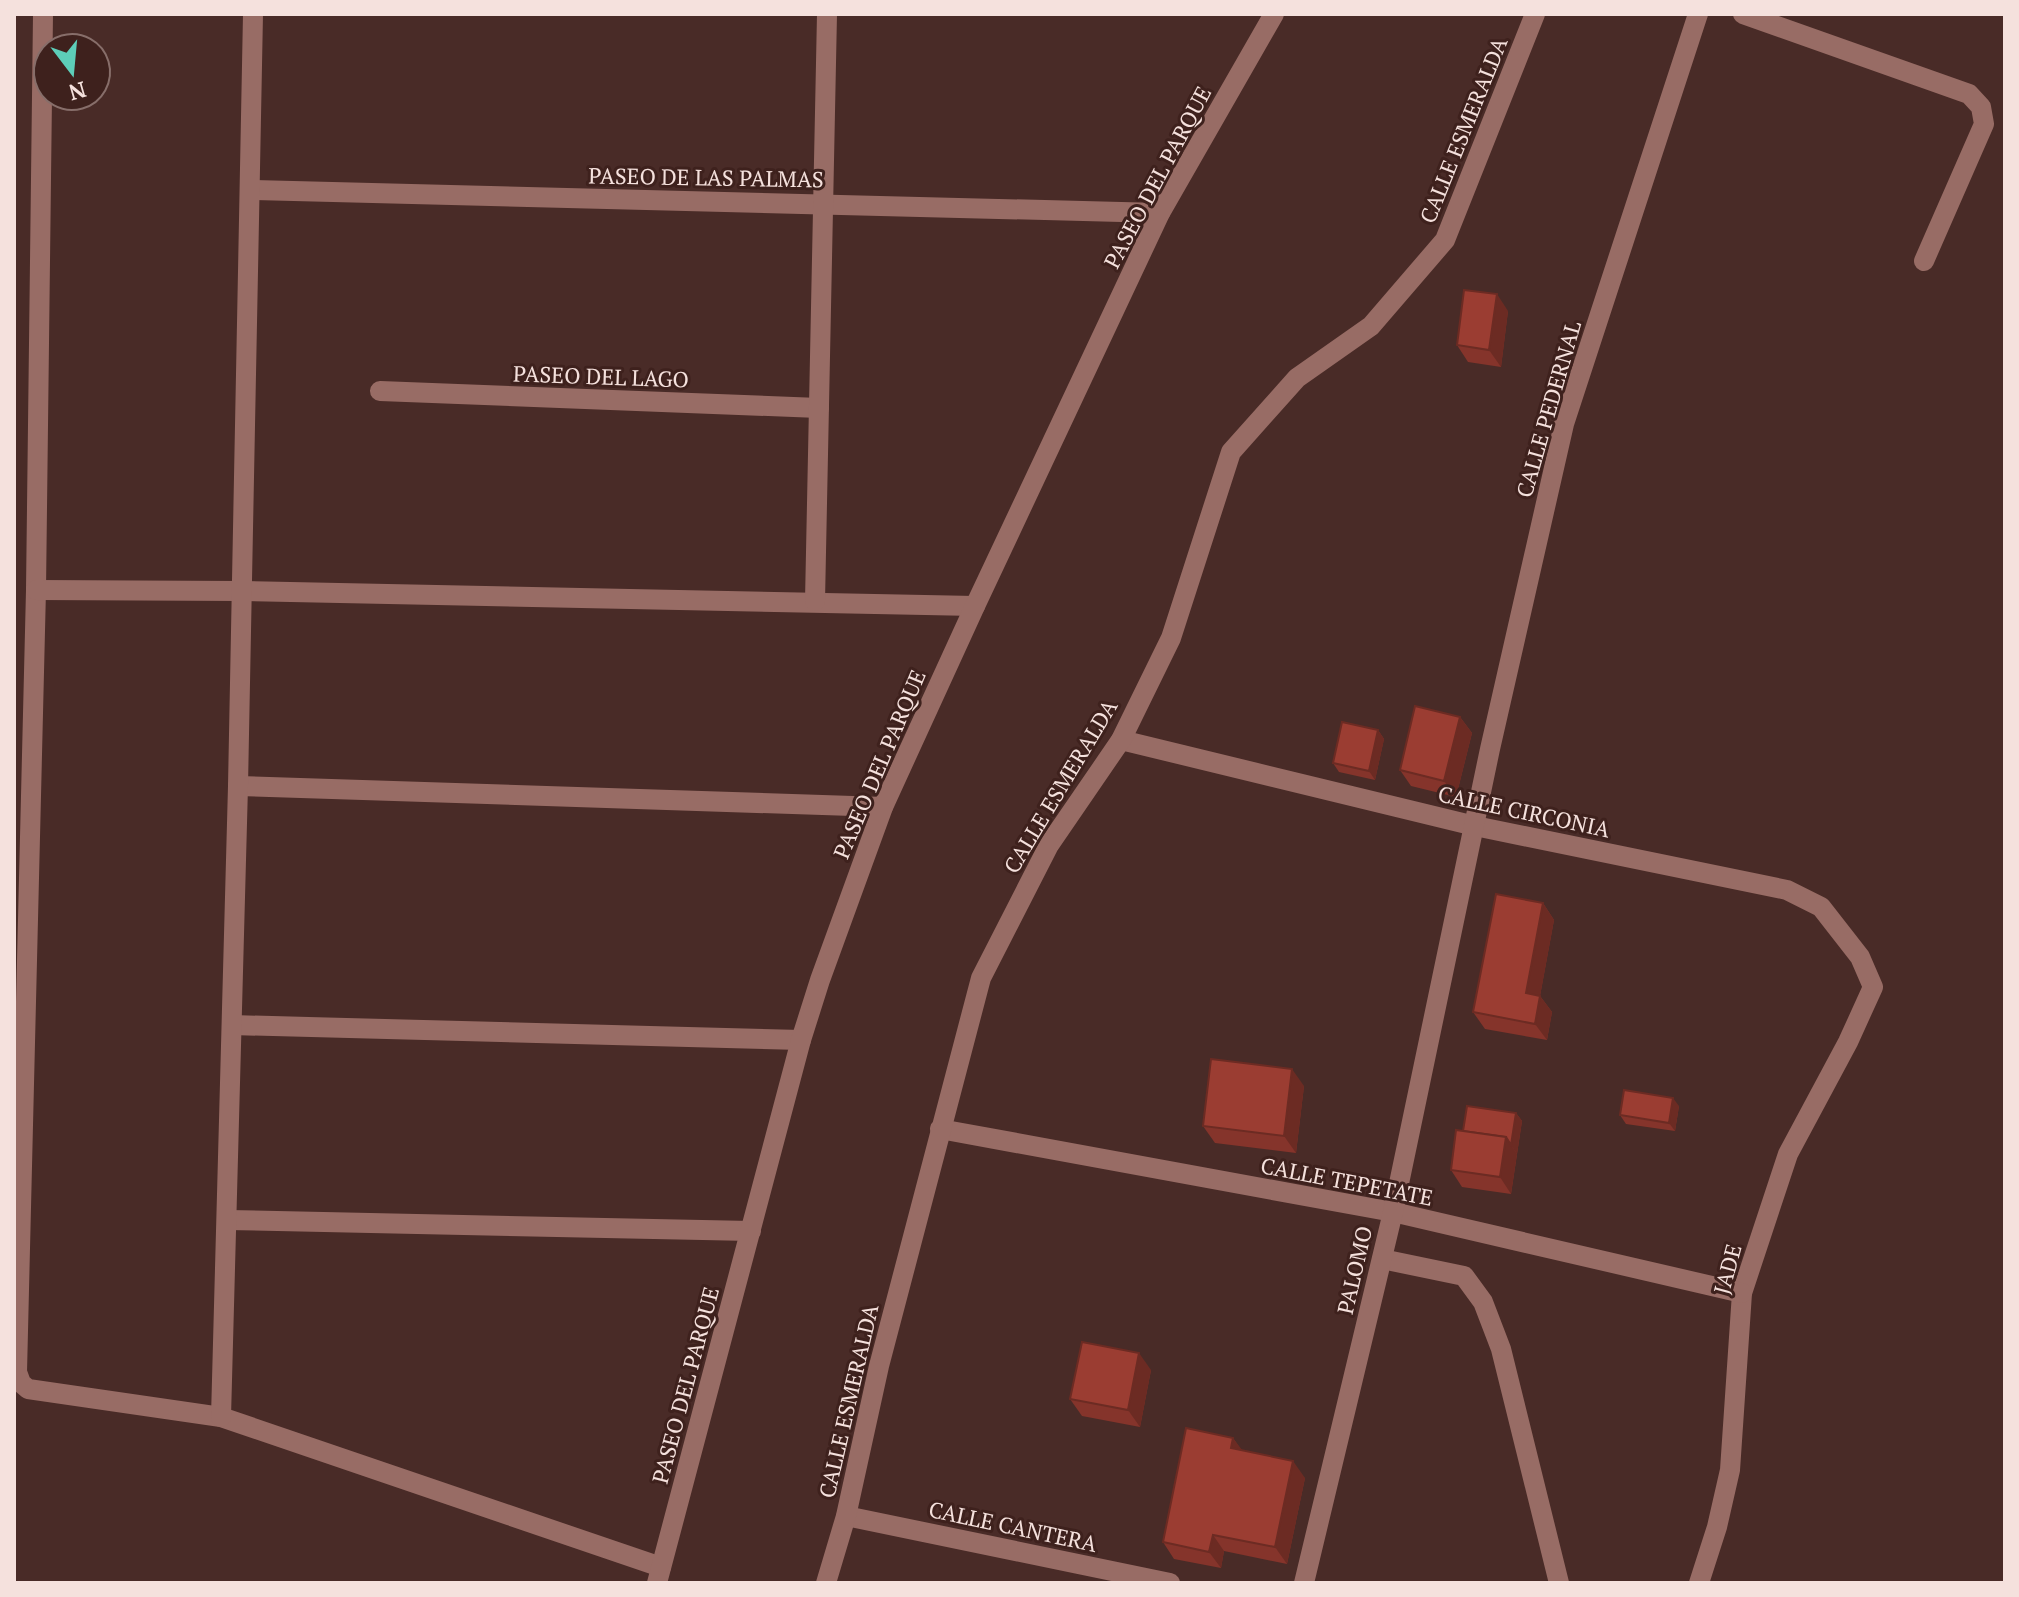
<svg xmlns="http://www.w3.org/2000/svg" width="2019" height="1597" font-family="'PT Serif',serif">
	<rect width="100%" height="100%" fill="#492b27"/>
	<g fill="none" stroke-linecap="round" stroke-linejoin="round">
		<g stroke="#986c65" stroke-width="20">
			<polyline points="43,14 36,590 17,1372 21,1383 28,1389 221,1417 661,1567"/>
			<polyline points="1743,14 1969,94 1981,107 1984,124 1924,261"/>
			<polyline points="251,190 1160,213"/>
			<polyline points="380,391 819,408"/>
			<polyline points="36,590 240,591 975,606"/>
			<polyline points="815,601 827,14"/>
			<polyline points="1121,740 1475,826 1787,890 1821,907 1860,957 1873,987 1848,1042 1788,1154 1742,1293 1730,1470 1717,1527 1699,1583"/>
			<polyline points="238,786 883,807"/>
			<polyline points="232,1025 801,1040"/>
			<polyline points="940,1129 1393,1212 1742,1293"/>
			<polyline points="227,1220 751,1231"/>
			<polyline points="1382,1259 1464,1276 1483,1302 1501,1349 1559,1583"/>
			<polyline points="221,1417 238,786 253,14"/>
			<polyline points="846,1516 1170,1583"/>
			<polyline points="657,1583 801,1040 820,980 883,807 975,606 1160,213 1274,14"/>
			<polyline points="826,1583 846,1516 879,1366 981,978 1049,845 1121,740 1171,638 1231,452 1297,378 1371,326 1445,240 1535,14"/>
			<polyline points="1304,1583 1393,1212 1490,749 1564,424 1698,14"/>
		</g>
	</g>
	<g fill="#85342b">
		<polygon points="1508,311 1501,367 1468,362 1457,345"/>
		<polygon points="1460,717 1472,733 1456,797 1411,786 1400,770"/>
		<polygon points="1378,730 1384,739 1375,780 1339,772 1333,763"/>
		<polygon points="1543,903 1554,920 1540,996 1552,1012 1547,1040 1485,1029 1473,1012"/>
		<polygon points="1304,1086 1296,1153 1215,1143 1203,1126"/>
		<polygon points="1679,1106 1675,1131 1626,1124 1620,1115"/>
		<polygon points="1516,1113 1522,1121 1511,1194 1462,1187 1451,1170 1463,1131"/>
		<polygon points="1151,1370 1140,1427 1082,1416 1070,1399"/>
		<polygon points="1233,1438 1242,1451 1305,1478 1287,1564 1224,1551 1221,1568 1174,1559 1163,1542"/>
	</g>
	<g fill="#6c2b23">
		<polygon points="1497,294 1508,311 1501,367 1489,350"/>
		<polygon points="1460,717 1472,733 1456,797 1444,781"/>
		<polygon points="1378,730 1384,739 1375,780 1369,771"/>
		<polygon points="1543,903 1554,920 1540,996 1552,1012 1547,1040 1535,1024 1526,993"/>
		<polygon points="1292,1069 1304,1086 1296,1153 1284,1136"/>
		<polygon points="1673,1098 1679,1106 1675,1131 1669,1123"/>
		<polygon points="1516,1113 1522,1121 1517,1154 1511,1145"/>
		<polygon points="1506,1137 1517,1154 1511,1194 1500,1177"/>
		<polygon points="1139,1353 1151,1370 1140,1427 1128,1410"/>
		<polygon points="1233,1438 1245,1454 1231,1448"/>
		<polygon points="1293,1461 1305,1478 1287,1564 1275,1547"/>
		<polygon points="1213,1535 1224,1551 1221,1568 1209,1552"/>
	</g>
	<g fill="#9b3d32" stroke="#6c2b23" stroke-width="2">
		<polygon points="1464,290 1497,294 1489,350 1457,345"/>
		<polygon points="1415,706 1460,717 1444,781 1400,770"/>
		<polygon points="1342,722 1378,730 1369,771 1333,763"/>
		<polygon points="1496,894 1543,903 1526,993 1540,996 1535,1024 1473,1012"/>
		<polygon points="1211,1059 1292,1069 1284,1136 1203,1126"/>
		<polygon points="1624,1090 1673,1098 1669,1123 1620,1115"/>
		<polygon points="1467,1106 1516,1113 1511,1145 1506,1137 1463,1131"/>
		<polygon points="1456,1130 1506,1137 1500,1177 1451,1170"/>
		<polygon points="1082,1342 1139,1353 1128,1410 1070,1399"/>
		<polygon points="1186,1428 1233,1438 1231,1448 1293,1461 1275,1547 1213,1535 1209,1552 1163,1542"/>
	</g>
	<g text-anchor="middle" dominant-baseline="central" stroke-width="6" stroke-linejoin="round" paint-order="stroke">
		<g font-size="22" fill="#f5e1dd" stroke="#3e211d">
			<text transform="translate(1463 130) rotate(-68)">CALLE ESMERALDA</text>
			<text transform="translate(706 177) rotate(1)">PASEO DE LAS PALMAS</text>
			<text transform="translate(1157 177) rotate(-62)">PASEO DEL PARQUE</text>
			<text transform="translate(601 376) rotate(2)">PASEO DEL LAGO</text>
			<text transform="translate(1548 409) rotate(-74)">CALLE PEDERNAL</text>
			<text transform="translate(879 764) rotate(-67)">PASEO DEL PARQUE</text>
			<text transform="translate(1060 786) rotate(-59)">CALLE ESMERALDA</text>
			<text transform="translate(1524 811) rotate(12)">CALLE CIRCONIA</text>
			<text transform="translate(1347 1181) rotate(11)">CALLE TEPETATE</text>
			<text transform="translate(1727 1269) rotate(-75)">JADE</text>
			<text transform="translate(1354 1270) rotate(-77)">PALOMO</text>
			<text transform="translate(685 1385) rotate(-75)">PASEO DEL PARQUE</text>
			<text transform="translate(848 1401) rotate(-77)">CALLE ESMERALDA</text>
			<text transform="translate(1013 1526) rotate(12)">CALLE CANTERA</text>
		</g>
	</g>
	<rect width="2019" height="1597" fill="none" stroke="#f5e1dd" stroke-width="32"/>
	<g transform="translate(72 72) rotate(164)"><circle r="38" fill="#3e211d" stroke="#876e6a" stroke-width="2"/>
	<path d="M0-6L14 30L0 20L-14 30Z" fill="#5dceb9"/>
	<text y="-12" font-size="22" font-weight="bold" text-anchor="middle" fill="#f5e1dd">N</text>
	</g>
</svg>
